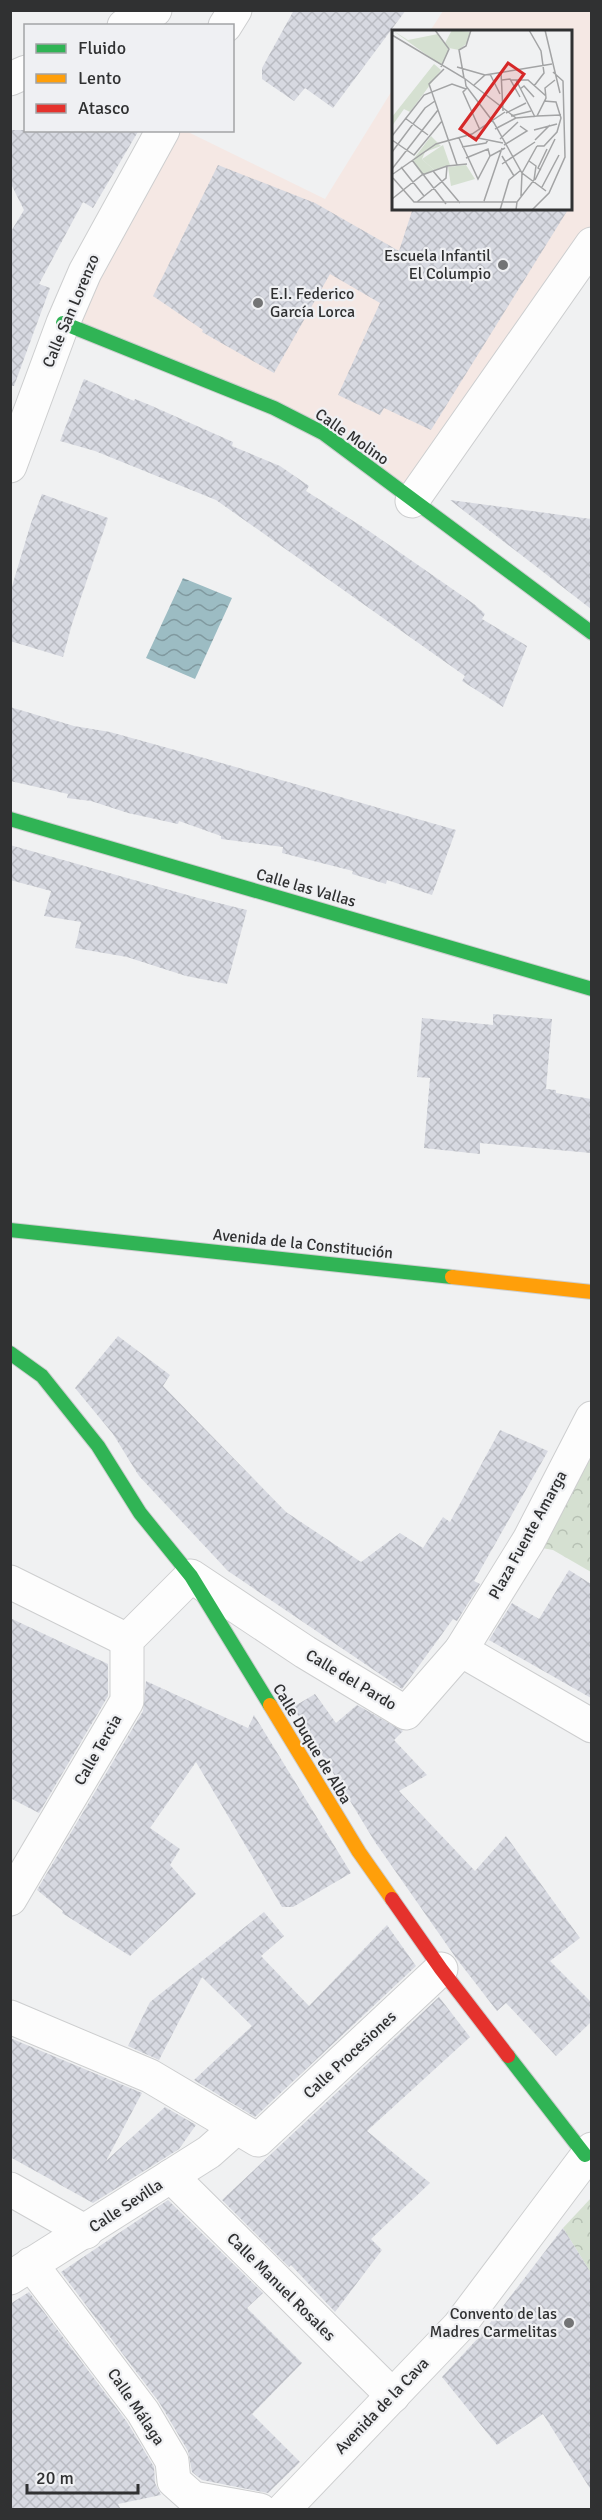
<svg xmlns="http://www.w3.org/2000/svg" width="602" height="2520" font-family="Signika,sans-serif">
	<defs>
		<pattern id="park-crowns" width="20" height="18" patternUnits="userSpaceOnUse" patternTransform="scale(1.5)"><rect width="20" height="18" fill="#d5e0d1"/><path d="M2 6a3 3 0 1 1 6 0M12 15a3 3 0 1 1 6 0" fill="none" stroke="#b7c1b4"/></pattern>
		<pattern id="water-waves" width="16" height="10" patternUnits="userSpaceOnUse" patternTransform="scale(1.5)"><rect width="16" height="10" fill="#9cbcc3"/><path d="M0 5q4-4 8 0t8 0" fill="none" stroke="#80999f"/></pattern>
		<pattern id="building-cross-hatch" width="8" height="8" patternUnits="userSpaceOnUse" patternTransform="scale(1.5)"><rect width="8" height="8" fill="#d7d9e1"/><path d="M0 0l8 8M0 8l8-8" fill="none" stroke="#b9bbc2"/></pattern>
	</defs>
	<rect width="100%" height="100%" fill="#f0f1f2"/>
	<polygon fill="#f5e8e4" points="443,11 591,11 591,247 412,501 323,433 63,323 163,131 186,131 325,199 393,89 394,208 570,208 570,32 430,31"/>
	<g fill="url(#park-crowns)">
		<polygon points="591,1418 591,1572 553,1550 526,1545"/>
		<polygon points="591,2198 591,2273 563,2228"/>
	</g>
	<polygon fill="url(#water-waves)" points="183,578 232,598 195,679 146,658"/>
	<g fill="url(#building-cross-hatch)">
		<polygon points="294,10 406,10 333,108 305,88 294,101 262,79 262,68"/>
		<polygon points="10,130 139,130 93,208 83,202 39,284 50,288 14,386 10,386 10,233 24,210 10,182"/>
		<polygon points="218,165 315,203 399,251 413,208 569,208 431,430 384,408 380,415 338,395 380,303 330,274 274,373 202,332 203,330 153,296"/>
		<polygon points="84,379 134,401 135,399 152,406 233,442 232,446 280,466 309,486 306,491 369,531 474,604 485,614 482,619 527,646 503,707 462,681 465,676 216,500 95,451 60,441"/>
		<polygon points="42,494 108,518 72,624 63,657 10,641 10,593 31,523"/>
		<polygon points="450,500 591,519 591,609"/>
		<polygon points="10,707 74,726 110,732 204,758 456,830 432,895 387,880 386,884 352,874 353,871 282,853 283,847 221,839 221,836 179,821 178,824 128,813 91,801 67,798 68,794 10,781"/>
		<polygon points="10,845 198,898 247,910 227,984 186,976 127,957 75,948 81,922 44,916 51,891 10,880"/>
		<polygon points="493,1014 552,1019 546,1089 556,1090 556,1093 591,1099 591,1153 480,1143 480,1154 424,1148 430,1078 417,1077 422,1018 493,1025"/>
		<polygon points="118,1336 170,1375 163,1386 286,1512 361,1562 400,1533 423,1548 443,1517 450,1522 500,1430 548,1451 474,1581 480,1584 457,1621 453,1619 402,1689 228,1571 139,1476 113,1434 75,1388"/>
		<polygon points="569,1570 591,1584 591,1698 489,1640 512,1603 539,1619"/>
		<polygon points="10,1618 108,1664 108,1696 39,1813 10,1798"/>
		<polygon points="146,1681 248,1728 254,1715 351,1873 293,1907 282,1907 196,1762 150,1828 180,1849 170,1865 196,1894 130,1956 62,1913 63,1911 37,1890 143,1711"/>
		<polygon points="315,1694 336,1723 357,1705 403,1731 394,1740 427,1775 399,1791 475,1871 506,1836 580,1938 550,1961 591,2002 591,2022 556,2056 506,2003 497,2011 456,1958 375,1842 293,1707"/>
		<polygon points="264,1912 284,1936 261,1956 309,2006 387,1925 416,1966 255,2117 194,2080 252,2026 202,1977 159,2060 128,2046 150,2002"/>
		<polygon points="439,1997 470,2037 367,2131 430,2183 371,2239 382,2250 335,2312 291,2265 289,2267 222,2200"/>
		<polygon points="10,2038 142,2093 106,2161 165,2107 196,2125 179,2149 93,2203 10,2157"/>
		<polygon points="168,2200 263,2293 247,2308 302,2363 252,2414 300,2462 268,2493 202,2480 192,2472 188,2451 159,2402 61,2272"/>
		<polygon points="563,2228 591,2273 591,2490 543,2414 497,2445 442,2377 480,2336"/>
		<polygon points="29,2292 127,2422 154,2467 155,2483 161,2495 118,2504 121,2510 10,2510 10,2304"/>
	</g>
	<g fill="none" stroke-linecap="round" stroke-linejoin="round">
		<defs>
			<g id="street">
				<polyline points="124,26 155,10"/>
				<polyline points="225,26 235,10"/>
				<polyline points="10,79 26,72"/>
				<polyline points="10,466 63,323 85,272 163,130"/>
				<polyline points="412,501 592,244"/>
				<polyline points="10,1582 127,1640"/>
				<polyline points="461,1650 529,1540 592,1418"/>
				<polyline points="10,1899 127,1701 127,1640 191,1576 305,1652 406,1713 461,1650 592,1726"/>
				<polyline points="10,2017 150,2076 258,2140 441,1969"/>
				<polyline points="171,2176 393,2396"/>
				<polyline points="10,2189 86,2232"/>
				<polyline points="31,2264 143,2412 172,2461 174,2481 193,2498 260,2510"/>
				<polyline points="10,2278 209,2152 236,2128"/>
				<polyline points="283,2510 459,2326 592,2149"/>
			</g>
			<g id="fast">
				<polyline points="63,323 274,408 323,433 592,633"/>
				<polyline points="10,819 592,989"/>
				<polyline points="10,1230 452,1277"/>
				<polyline points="10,1353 42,1376 98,1446 140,1513 191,1576 270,1705"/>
				<polyline points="508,2056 585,2155"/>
			</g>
			<g id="slow">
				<polyline points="452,1277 592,1292"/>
				<polyline points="270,1705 359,1852 392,1899"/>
			</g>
			<polyline id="jam" points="392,1899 441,1969 508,2056"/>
		</defs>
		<use href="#street" stroke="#cdcecf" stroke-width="35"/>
		<use href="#fast" stroke="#cdcecf" stroke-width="16"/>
		<use href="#slow" stroke="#cdcecf" stroke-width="16"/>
		<use href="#jam" stroke="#cdcecf" stroke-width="16"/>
		<use href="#street" stroke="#fdfdfd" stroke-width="33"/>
		<use href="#fast" stroke="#30b455" stroke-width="14"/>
		<use href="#slow" stroke="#ff9f0a" stroke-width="14"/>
		<use href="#jam" stroke="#e5322d" stroke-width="14"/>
	</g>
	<g fill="#737475" stroke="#eff0f3" stroke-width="2">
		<circle cx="503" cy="265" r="6"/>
		<circle cx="258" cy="303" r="6"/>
		<circle cx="569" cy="2323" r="6"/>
	</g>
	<g text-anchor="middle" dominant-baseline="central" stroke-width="4.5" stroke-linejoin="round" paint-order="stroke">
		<g font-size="16" fill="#303132" stroke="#eff0f3" text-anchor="end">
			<text x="491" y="256">Escuela Infantil<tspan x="491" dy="18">El Columpio</tspan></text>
			<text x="270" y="294" text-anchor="start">E.I. Federico<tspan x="270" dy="18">García Lorca</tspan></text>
			<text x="557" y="2314">Convento de las<tspan x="557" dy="18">Madres Carmelitas</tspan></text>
		</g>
		<g font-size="16" fill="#303132" stroke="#eff0f3">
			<text transform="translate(71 311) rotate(-67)">Calle San Lorenzo</text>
			<text transform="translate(352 437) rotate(35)">Calle Molino</text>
			<text transform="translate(306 888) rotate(16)">Calle las Vallas</text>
			<text transform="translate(303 1244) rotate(6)">Avenida de la Constitución</text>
			<text transform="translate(528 1535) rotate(-61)">Plaza Fuente Amarga</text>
			<text transform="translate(351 1680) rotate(31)">Calle del Pardo</text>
			<text transform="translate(312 1744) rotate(59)">Calle Duque de Alba</text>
			<text transform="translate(98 1750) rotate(-60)">Calle Tercia</text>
			<text transform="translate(350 2055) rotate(-43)">Calle Procesiones</text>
			<text transform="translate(126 2206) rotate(-33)">Calle Sevilla</text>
			<text transform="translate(281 2287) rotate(45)">Calle Manuel Rosales</text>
			<text transform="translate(382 2406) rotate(-46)">Avenida de la Cava</text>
			<text transform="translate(136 2407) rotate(56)">Calle Málaga</text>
		</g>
	</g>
	<g transform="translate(392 30)">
		<rect width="180" height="180" fill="#f0f1f2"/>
		<path d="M51 115 58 135 42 140 30 129Z" fill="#d5e0d1"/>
		<path d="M0 0 16 10 46 4 53 13 60 0 79 2 75 13 67 20 57 18 50 36ZM42 34 49 40 18 82 12 79 0 96V87ZM39 106 49 116 33 122 30 129 42 140 30 145 20 131Z" fill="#d5e0d1"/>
		<path d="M74 135 83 149 59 156 56 137Z" fill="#d5e0d1"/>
		<path fill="none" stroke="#a3a4a5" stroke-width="1.5" d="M43 0 57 19 49 37M137 0 149 21 152 43 142 56M153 0 168 63M0 5 72 48 124 88 145 86 154 68 153 58 163 50M65 37 93 45M52 39 37 54 65 135M109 42 111 81M98 44 108 64M72 48 67 20 74 16 79 0M73 49 74 56 102 93 130 143 154 161M110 50 118 49 128 67M118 50H136L154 66M124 50 143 87M82 55 93 45 160 34M75 58 71 62 88 100M128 59 132 56 142 67M114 83 134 73M119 86 139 81M145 86 169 85M13 88 36 105M103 99 124 88M142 100 165 94M0 106 32 65 60 54 74 59M76 106 111 113M67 108 86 149 98 126 113 118M108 109 126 92M0 110 22 125 50 91M143 110 158 95M112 115 135 101 128 96M145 116H152L165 102 169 88 164 72 152 71M70 117 94 113 96 110M0 122 33 78 43 71M110 126 122 146M74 128 96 119 98 126M20 130 54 174M110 134 143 112M9 137 32 166M0 139 46 80M149 140 146 138 155 119M41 141 68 173M130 143 145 116M1 144 44 114 80 104 113 82M1 148 22 172H125M143 150 163 109M150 157 167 125M129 166 130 143M0 169 30 145 55 136 75 134M92 171 110 118M25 172 54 148 55 136M108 180 117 150 129 140M124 180 125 172 142 150 144 136 137 131M140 180 157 163 173 127 171 51 161 42"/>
		<path fill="#d62828" fill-opacity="0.15" stroke="#d62828" stroke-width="3" d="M116 33 132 44 84 110 68 99Z"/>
		<rect width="180" height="180" fill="none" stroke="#303132" stroke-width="3"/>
	</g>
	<rect width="602" height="2520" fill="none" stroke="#303132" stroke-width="24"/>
	<rect x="24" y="24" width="210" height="108" fill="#eff0f3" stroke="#a3a4a6" stroke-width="1.5"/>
	<rect x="36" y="44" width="30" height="9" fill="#30b455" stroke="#a3a4a6" stroke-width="1.5"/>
	<text x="78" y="54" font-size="18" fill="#303132">Fluido</text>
	<rect x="36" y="74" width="30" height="9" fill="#ff9f0a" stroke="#a3a4a6" stroke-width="1.5"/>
	<text x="78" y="84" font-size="18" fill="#303132">Lento</text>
	<rect x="36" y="104" width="30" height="9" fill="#e5322d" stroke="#a3a4a6" stroke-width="1.5"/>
	<text x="78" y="114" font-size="18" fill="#303132">Atasco</text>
	<path d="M27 2484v9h111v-9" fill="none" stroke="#303132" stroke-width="3"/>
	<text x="36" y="2484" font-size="18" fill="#303132" stroke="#eff0f3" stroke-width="4.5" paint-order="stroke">20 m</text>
</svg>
